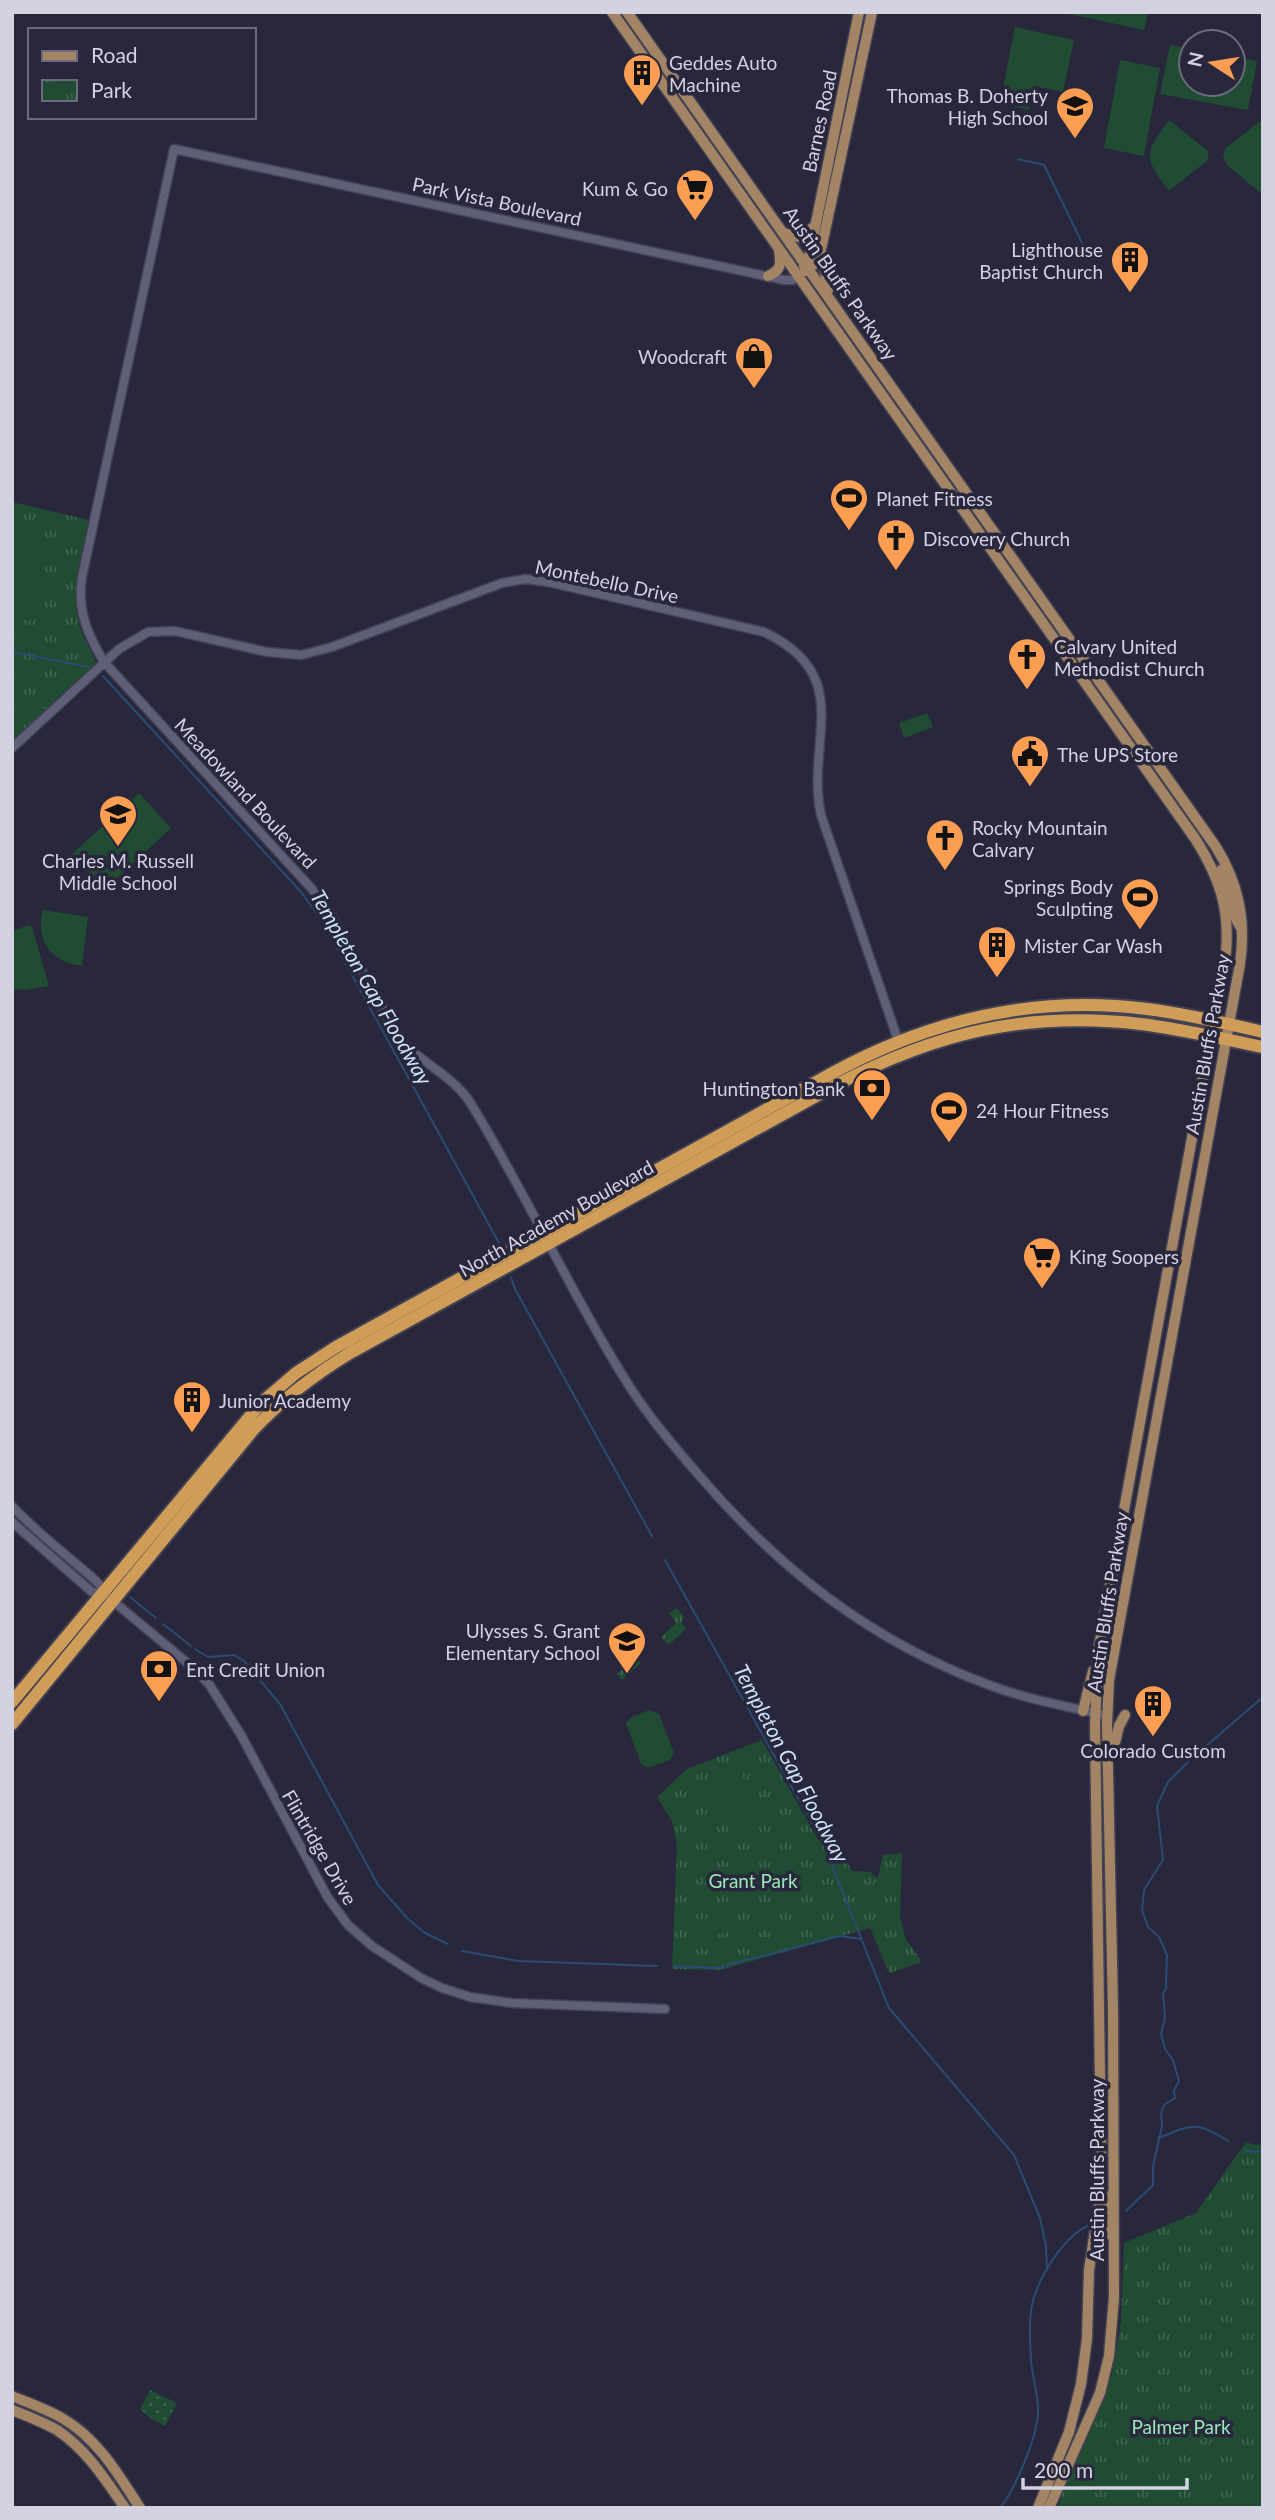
<svg xmlns="http://www.w3.org/2000/svg" width="1275" height="2520" font-family="Lato,sans-serif">
	<defs>
		<pattern id="grass-dots" width="8" height="8" patternUnits="userSpaceOnUse" patternTransform="scale(1.75)"><rect width="8" height="8" fill="#204c33"/><path d="M2 2h.1M6 6h.1" fill="none" stroke="#406550" stroke-width="1.8" stroke-linecap="round"/></pattern>
		<pattern id="park-tufts" width="24" height="20" patternUnits="userSpaceOnUse" patternTransform="scale(1.75)"><rect width="24" height="20" fill="#204c33"/><path d="M3 7l-1-3M5 7V3M7 7l1-3M15 17l-1-3M17 17v-4M19 17l1-3" fill="none" stroke="#406550"/></pattern>
	</defs>
	<rect width="100%" height="100%" fill="#28273c"/>
	<polygon fill="url(#grass-dots)" points="150,2390 177,2403 165,2426 149,2417 140,2409"/>
	<g fill="url(#park-tufts)">
		<path d="M12 502 89 520C82 553 70 589 79 623 82 638 92 650 96 663L12 741Z"/>
		<polygon points="677,1608 684,1618 681,1622 686,1629 669,1645 661,1637 676,1623 669,1613"/>
		<polygon points="628,1649 641,1663 622,1680 617,1674 628,1664 621,1655"/>
		<polygon points="762,1740 818,1840 830,1833 852,1871 872,1872 873,1876 878,1877 883,1855 902,1853 900,1917 906,1940 921,1960 919,1963 889,1973 870,1928 720,1970 672,1969 677,1845 672,1821 657,1797 687,1769"/>
		<polygon points="1246,2142 1255,2145 1263,2144 1263,2508 1058,2508 1065,2485 1112,2374 1121,2322 1124,2243 1196,2213"/>
	</g>
	<g fill="#204c33">
		<polygon points="1061,12 1148,12 1144,30"/>
		<polygon points="1015,27 1074,40 1063,92 1034,86 1029,110 1000,104"/>
		<polygon points="1170,45 1191,49 1191,84 1233,84 1233,57 1257,61 1248,110 1160,94"/>
		<polygon points="1120,60 1160,68 1144,156 1104,148"/>
		<polygon points="1263,119 1263,195 1227,165 1223,156 1226,148"/>
		<path d="M1169 120 1208 151V160L1169 191C1143 157 1144 154 1169 120Z"/>
		<polygon points="12,530 49,539 30,621 12,617"/>
		<polygon points="927,713 933,727 904,738 899,723"/>
		<polygon points="139,793 171,828 104,890 71,855"/>
		<path d="M43 910 88 917 82 966C50 962 35 940 43 910Z"/>
		<polygon points="27,925 32,927 49,986 26,990 12,989 12,932"/>
		<polygon points="649,1710 659,1714 674,1753 670,1760 648,1768 641,1764 626,1723 630,1718"/>
		<path d="M734 1766 739 1768 759 1811C731 1824 701 1818 691 1786Z"/>
		<polygon points="696,1919 725,1920 725,1934 696,1933"/>
	</g>
	<g fill="none" stroke-linecap="round" stroke-linejoin="round">
		<g stroke="#2a4c73" stroke-width="2">
			<polyline points="1018,159 1044,165 1089,257"/>
			<polyline points="12,652 89,667"/>
			<polyline points="103,676 302,893 324,924 499,1243"/>
			<polyline points="511,1277 515,1289 652,1536"/>
			<polyline points="665,1560 823,1843 889,2008 1014,2155 1040,2218 1046,2246 1047,2270"/>
			<polyline points="130,1597 156,1618"/>
			<polyline points="163,1624 191,1646"/>
			<polyline points="195,1649 208,1657 234,1655 244,1661 280,1704 378,1885 408,1919 425,1933 448,1944"/>
			<polyline points="462,1951 518,1961 657,1966"/>
			<polyline points="674,1966 715,1968 840,1936 861,1939"/>
			<path d="M1158 2138C1193 2125 1195 2120 1228 2141"/>
			<polyline points="1244,2150 1256,2152 1263,2149"/>
			<polyline points="1126,2211 1153,2185 1153,2166 1162,2126 1161,2113 1164,2105 1175,2098 1174,2090 1179,2081 1173,2060 1165,2049 1161,2034 1165,2017 1163,1994 1166,1988 1167,1955 1159,1937 1148,1927 1142,1910 1144,1890 1163,1860 1157,1806 1168,1782 1191,1759 1263,1697"/>
			<path d="M1000 2508C1015 2490 1037 2437 1038 2413 1039 2396 1032 2377 1031 2360 1030 2344 1029 2327 1031 2311 1035 2281 1062 2238 1089 2225"/>
		</g>
		<defs>
			<g id="minor">
				<path d="M799 275 793 280H784L174 149 82 577C77 610 87 634 104 662L312 889 331 915 400 1040C421 1062 449 1074 468 1099 524 1189 567 1286 623 1376 644 1411 670 1442 697 1473 779 1569 870 1641 989 1685 1028 1700 1068 1706 1107 1716"/>
				<path d="M12 748 119 649 148 632 175 631 267 652 301 655 332 647 502 583 525 579 548 582 764 632C857 676 805 741 821 815L898 1040"/>
				<path d="M12 1506C38 1534 67 1555 95 1580 102 1586 105 1595 113 1601L185 1661 209 1684 241 1735 328 1898 348 1925 372 1946 421 1978 442 1988 470 1997 512 2003 665 2009"/>
				<polyline points="12,1522 92,1592 104,1593"/>
			</g>
			<g id="major">
				<path d="M612 12 1196 840C1219 877 1230 908 1226 952L1098 1652 1095 1725 1101 2149 1099 2205 1089 2270 1087 2339 1081 2384 1069 2432 1038 2508"/>
				<path d="M627 12 1216 847C1239 884 1246 921 1240 964L1109 1680 1107 1724 1113 2010 1114 2297 1109 2356 1100 2393 1049 2508"/>
				<polyline points="784,233 802,238 807,236 812,228"/>
				<polyline points="822,254 828,290"/>
				<polyline points="804,266 809,257 859,12"/>
				<polyline points="805,271 816,263 822,245 872,12"/>
				<path d="M768 276C782 270 781 264 779 250"/>
				<path d="M1221 870C1227 883 1233 920 1241 927"/>
				<polyline points="1083,1711 1093,1671"/>
				<polyline points="1112,1755 1119,1726 1125,1715"/>
				<polyline points="1104,2195 1106,2229 1107,2233 1113,2236"/>
				<path d="M12 2396C29 2403 46 2409 62 2418 98 2439 118 2474 140 2508"/>
				<path d="M12 2410C27 2416 43 2422 57 2430 87 2450 105 2479 125 2508"/>
			</g>
			<g id="highway">
				<path d="M12 1702 261 1403 296 1373 336 1347 838 1070C934 1019 1038 995 1147 1009 1186 1014 1225 1023 1263 1032"/>
				<path d="M12 1724 253 1430C282 1399 314 1375 350 1353L836 1085C937 1032 1027 1011 1141 1024 1182 1029 1223 1039 1263 1047"/>
			</g>
		</defs>
		<use href="#minor" stroke="#434254" stroke-width="11"/>
		<use href="#major" stroke="#434254" stroke-width="13"/>
		<use href="#highway" stroke="#434254" stroke-width="16"/>
		<use href="#minor" stroke="#605f78" stroke-width="8"/>
		<use href="#major" stroke="#a38464" stroke-width="10"/>
		<use href="#highway" stroke="#cf9d57" stroke-width="12"/>
	</g>
	<defs>
		<symbol id="building-pin" viewBox="-11 -11 22 30"><path d="M0 17L-7.5 6A9.5 9.5 0 1 1 7.5 6Z" fill="#fb9e51" stroke="#28273c"/><path d="M-4-6H4V6H1V3H-1V6H-4ZM-2.5-4.3h1.7v1.8h-1.7ZM.8-4.3h1.7v1.8H.8ZM-2.5-1h1.7V.8h-1.7ZM.8-1h1.7V.8H.8Z" fill="#111"/></symbol>
		<symbol id="school-pin" viewBox="-11 -11 22 30"><path d="M0 17L-7.5 6A9.5 9.5 0 1 1 7.5 6Z" fill="#fb9e51" stroke="#28273c"/><path d="M0-5L7-2L0 1L-7-2ZM-4 1L0 2.5L4 1V4Q0 6-4 4Z" fill="#111"/></symbol>
		<symbol id="supermarket-pin" viewBox="-11 -11 22 30"><path d="M0 17L-7.5 6A9.5 9.5 0 1 1 7.5 6Z" fill="#fb9e51" stroke="#28273c"/><path d="M-6-5.5h2.5l.6 2H6L4.5 2H-2.5L-4.4-4H-6ZM-1.5 3.2a1.3 1.3 0 1 0 .1 0ZM3 3.2a1.3 1.3 0 1 0 .1 0Z" fill="#111"/></symbol>
		<symbol id="shop-pin" viewBox="-11 -11 22 30"><path d="M0 17L-7.5 6A9.5 9.5 0 1 1 7.5 6Z" fill="#fb9e51" stroke="#28273c"/><path d="M-5-2.5h2.3a2.7 3.5 0 0 1 5.4 0H5L5.5 6h-11ZM-1.5-2.5h3a1.5 2.3 0 0 0-3 0Z" fill="#111"/></symbol>
		<symbol id="stadium-pin" viewBox="-11 -11 22 30"><path d="M0 17L-7.5 6A9.5 9.5 0 1 1 7.5 6Z" fill="#fb9e51" stroke="#28273c"/><path d="M0-5a6.5 5 0 1 0 0 10a6.5 5 0 1 0 0-10ZM-3.5-1.8h7v3.6h-7Z" fill="#111"/></symbol>
		<symbol id="church-pin" viewBox="-11 -11 22 30"><path d="M0 17L-7.5 6A9.5 9.5 0 1 1 7.5 6Z" fill="#fb9e51" stroke="#28273c"/><path d="M-1.2-6h2.4v3.5h3.3v2.4h-3.3V6h-2.4V-.1h-3.3v-2.4h3.3Z" fill="#111"/></symbol>
		<symbol id="civic-pin" viewBox="-11 -11 22 30"><path d="M0 17L-7.5 6A9.5 9.5 0 1 1 7.5 6Z" fill="#fb9e51" stroke="#28273c"/><path d="M-.6-6.5H3V-4.5H.6V-3L4-1V1h2V6H-6V1h2V-1L-.6-3ZM-1.2 2.5V6h2.4V2.5Z" fill="#111"/></symbol>
		<symbol id="bank-pin" viewBox="-11 -11 22 30"><path d="M0 17L-7.5 6A9.5 9.5 0 1 1 7.5 6Z" fill="#fb9e51" stroke="#28273c"/><path d="M-6-4H6V4H-6ZM0-2.3a2.3 2.3 0 1 0 0 4.6a2.3 2.3 0 1 0 0-4.6Z" fill="#111"/></symbol>
	</defs>
	<g fill-rule="evenodd">
		<use href="#building-pin" x="620" y="51" width="44" height="60"/>
		<use href="#school-pin" x="1053" y="84" width="44" height="60"/>
		<use href="#supermarket-pin" x="673" y="166" width="44" height="60"/>
		<use href="#building-pin" x="1108" y="238" width="44" height="60"/>
		<use href="#shop-pin" x="732" y="334" width="44" height="60"/>
		<use href="#stadium-pin" x="827" y="476" width="44" height="60"/>
		<use href="#church-pin" x="874" y="516" width="44" height="60"/>
		<use href="#church-pin" x="1005" y="635" width="44" height="60"/>
		<use href="#civic-pin" x="1008" y="732" width="44" height="60"/>
		<use href="#school-pin" x="96" y="792" width="44" height="60"/>
		<use href="#church-pin" x="923" y="816" width="44" height="60"/>
		<use href="#stadium-pin" x="1118" y="875" width="44" height="60"/>
		<use href="#building-pin" x="975" y="923" width="44" height="60"/>
		<use href="#bank-pin" x="850" y="1066" width="44" height="60"/>
		<use href="#stadium-pin" x="927" y="1088" width="44" height="60"/>
		<use href="#supermarket-pin" x="1020" y="1234" width="44" height="60"/>
		<use href="#building-pin" x="170" y="1378" width="44" height="60"/>
		<use href="#school-pin" x="605" y="1619" width="44" height="60"/>
		<use href="#bank-pin" x="137" y="1647" width="44" height="60"/>
		<use href="#building-pin" x="1131" y="1682" width="44" height="60"/>
	</g>
	<g text-anchor="middle" dominant-baseline="central" stroke-width="7" stroke-linejoin="round" paint-order="stroke">
		<g font-size="19" fill="#d2d2e1" stroke="#28273c" text-anchor="start">
			<text x="669" y="62">Geddes Auto<tspan x="669" dy="22">Machine</tspan></text>
			<text x="1048" y="95" text-anchor="end">Thomas B. Doherty<tspan x="1048" dy="22">High School</tspan></text>
			<text x="668" y="188" text-anchor="end">Kum &amp; Go</text>
			<text x="1103" y="249" text-anchor="end">Lighthouse<tspan x="1103" dy="22">Baptist Church</tspan></text>
			<text x="727" y="356" text-anchor="end">Woodcraft</text>
			<text x="876" y="498">Planet Fitness</text>
			<text x="923" y="538">Discovery Church</text>
			<text x="1054" y="646">Calvary United<tspan x="1054" dy="22">Methodist Church</tspan></text>
			<text x="1057" y="754">The UPS Store</text>
			<text x="972" y="827">Rocky Mountain<tspan x="972" dy="22">Calvary</tspan></text>
			<text x="118" y="860" text-anchor="middle">Charles M. Russell<tspan x="118" dy="22">Middle School</tspan></text>
			<text x="1113" y="886" text-anchor="end">Springs Body<tspan x="1113" dy="22">Sculpting</tspan></text>
			<text x="1024" y="945">Mister Car Wash</text>
			<text x="845" y="1088" text-anchor="end">Huntington Bank</text>
			<text x="976" y="1110">24 Hour Fitness</text>
			<text x="1069" y="1256">King Soopers</text>
			<text x="219" y="1400">Junior Academy</text>
			<text x="600" y="1630" text-anchor="end">Ulysses S. Grant<tspan x="600" dy="22">Elementary School</tspan></text>
			<text x="186" y="1669">Ent Credit Union</text>
			<text x="1153" y="1750" text-anchor="middle">Colorado Custom</text>
		</g>
		<g font-size="19" fill="#d2d2e1" stroke="#28273c">
			<text transform="translate(819 121) rotate(-78)">Barnes Road</text>
			<text transform="translate(497 201) rotate(12)">Park Vista Boulevard</text>
			<text transform="translate(841 283) rotate(55)">Austin Bluffs Parkway</text>
			<text transform="translate(607 581) rotate(12)">Montebello Drive</text>
			<text transform="translate(246 793) rotate(47)">Meadowland Boulevard</text>
			<text transform="translate(1207 1044) rotate(-80)">Austin Bluffs Parkway</text>
			<text transform="translate(556 1218) rotate(-29)">North Academy Boulevard</text>
			<text transform="translate(1107 1602) rotate(-81)">Austin Bluffs Parkway</text>
			<text transform="translate(320 1847) rotate(60)">Flintridge Drive</text>
			<text transform="translate(1096 2170) rotate(-90)">Austin Bluffs Parkway</text>
		</g>
		<g font-size="19" fill="#97e8b6" stroke="#28273c">
			<text x="753" y="1880">Grant Park</text>
			<text x="1181" y="2426">Palmer Park</text>
		</g>
		<g font-size="21" font-style="italic" fill="#cce2fc" stroke="#28273c">
			<text transform="translate(372 987) rotate(60)">Templeton Gap Floodway</text>
			<text transform="translate(792 1763) rotate(62)">Templeton Gap Floodway</text>
		</g>
	</g>
	<rect width="1275" height="2520" fill="none" stroke="#d2d2e1" stroke-width="28"/>
	<rect x="28" y="28" width="228" height="91" fill="#28273c" stroke="#6c6b7e" stroke-width="2"/>
	<rect x="42" y="51" width="35" height="10" fill="#a38464" stroke="#6c6b7e" stroke-width="2"/>
	<text x="91" y="63" font-size="21" fill="#d2d2e1">Road</text>
	<rect x="42" y="80" width="35" height="21" fill="url(#park-tufts)" stroke="#6c6b7e" stroke-width="2"/>
	<text x="91" y="98" font-size="21" fill="#d2d2e1">Park</text>
	<g transform="translate(1212 63) rotate(282)"><circle r="33" fill="#28273c" stroke="#6c6b7e" stroke-width="2"/>
	<path d="M0-5L12 26L0 18L-12 26Z" fill="#fb9e51"/>
	<text y="-10" font-size="19" font-weight="bold" text-anchor="middle" fill="#d2d2e1">N</text>
	</g>
	<path d="M1023 2478v10h164v-10" fill="none" stroke="#d2d2e1" stroke-width="3.5"/>
	<text x="1034" y="2478" font-size="21" fill="#d2d2e1" stroke="#28273c" stroke-width="5" paint-order="stroke">200 m</text>
</svg>
